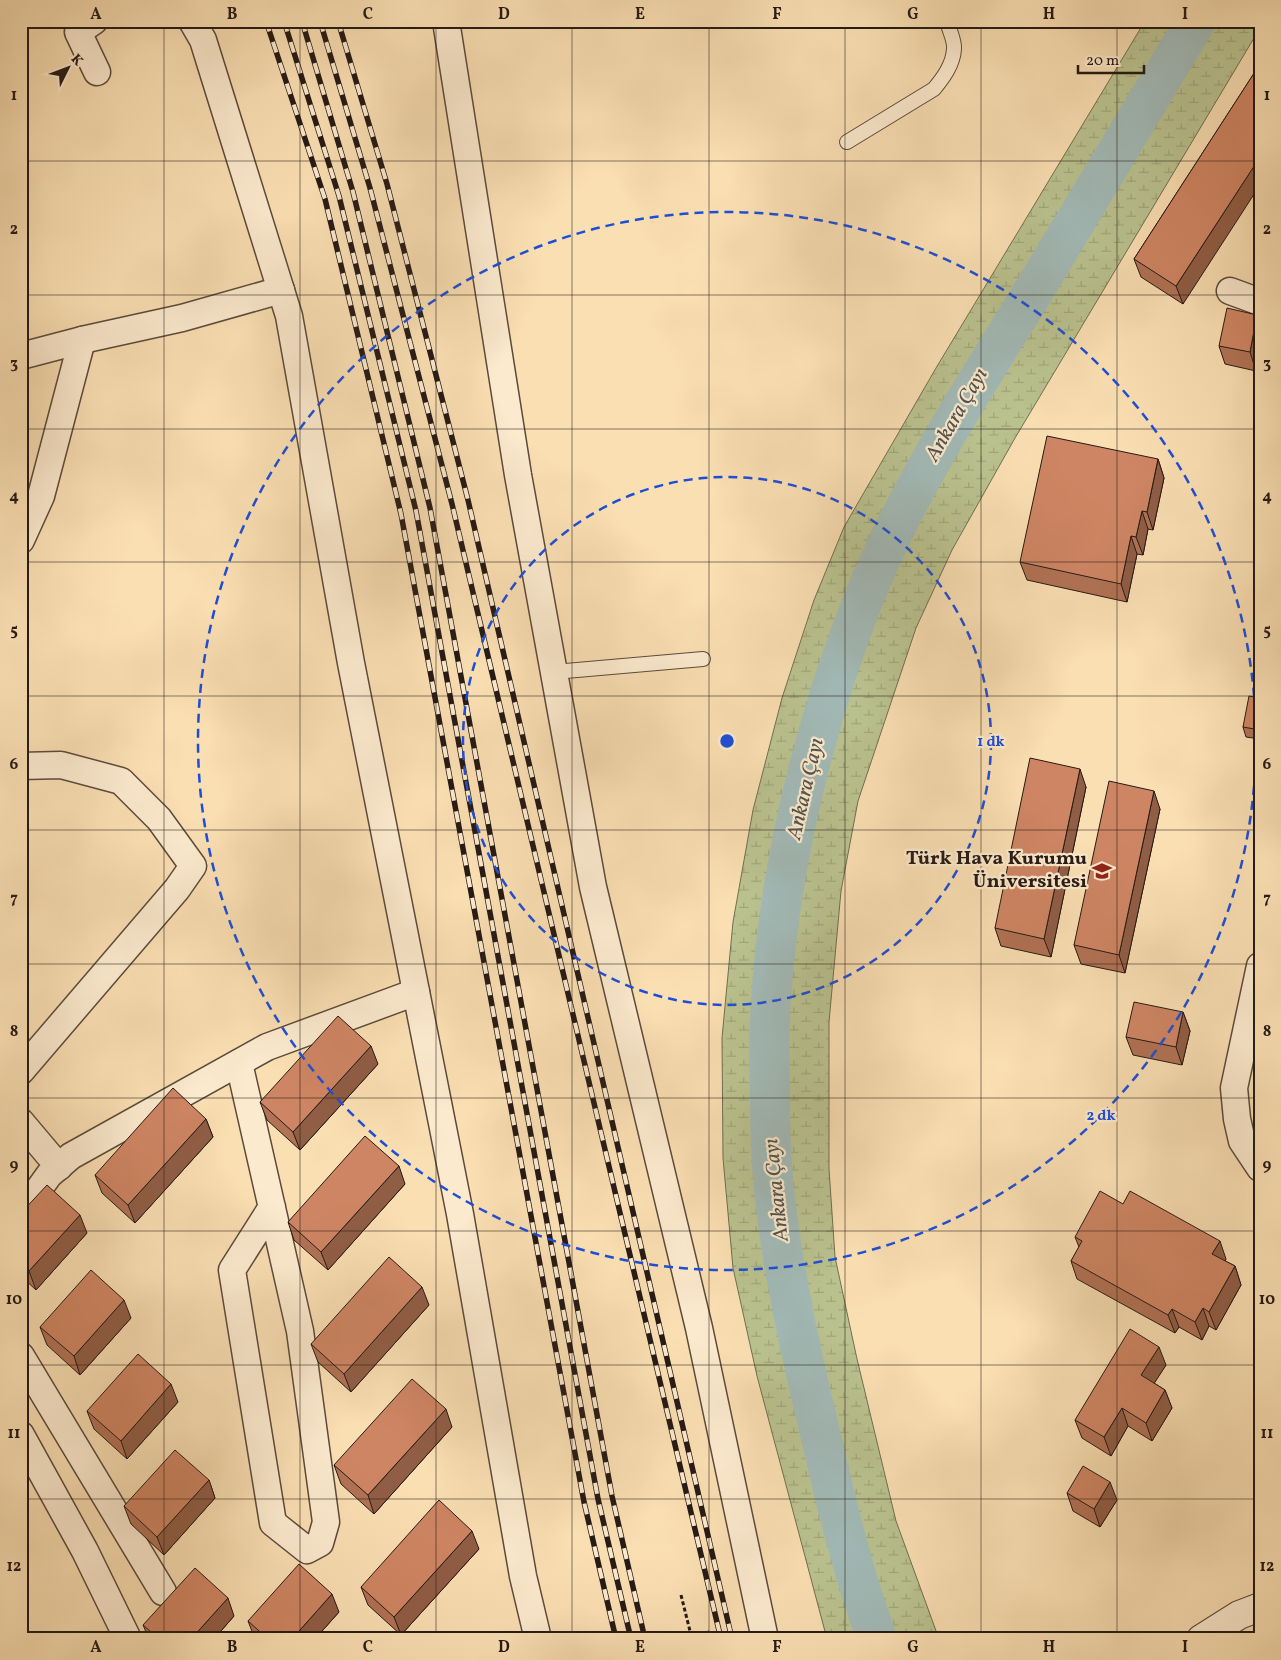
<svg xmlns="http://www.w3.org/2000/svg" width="1281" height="1660" font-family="Vollkorn,serif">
	<defs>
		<pattern id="wetland-marsh" width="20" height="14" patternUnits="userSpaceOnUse" patternTransform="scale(1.25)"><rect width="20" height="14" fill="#bac390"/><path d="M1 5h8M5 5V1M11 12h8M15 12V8" fill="none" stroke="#a0a77b"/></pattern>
	</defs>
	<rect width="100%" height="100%" fill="#fadfb3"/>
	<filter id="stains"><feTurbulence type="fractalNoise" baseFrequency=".004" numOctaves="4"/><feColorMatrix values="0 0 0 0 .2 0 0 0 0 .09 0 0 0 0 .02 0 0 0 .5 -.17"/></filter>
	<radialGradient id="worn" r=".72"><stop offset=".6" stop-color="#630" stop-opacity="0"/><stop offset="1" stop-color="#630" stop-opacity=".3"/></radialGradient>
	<polygon fill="url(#wetland-marsh)" stroke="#706e52" points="1145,21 1260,21 1260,28 1015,438 952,550 916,628 858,801 841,891 829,1022 829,1169 835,1257 857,1359 896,1521 939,1639 827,1639 757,1376 733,1268 723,1158 722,1038 733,922 753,810 782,698 814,600 844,527 936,368"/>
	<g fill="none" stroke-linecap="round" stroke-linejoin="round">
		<path stroke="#a2bab7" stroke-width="40" d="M877 1639C865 1606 855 1573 846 1539 836 1503 828 1466 819 1429 801 1353 784 1277 775 1199 771 1164 770 1129 770 1094 769 1062 769 1031 771 999 778 892 801 785 833 684 848 639 863 596 883 554 927 458 984 372 1039 282 1091 195 1143 108 1196 21"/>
		<defs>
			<g id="service">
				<path d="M847 142 934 89C943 78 953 65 954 49 955 41 949 30 947 21"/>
				<polyline points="554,672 703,659"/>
			</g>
			<g id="minor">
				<polyline points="94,21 78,32 97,72"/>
				<polyline points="192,21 203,40 289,316 351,663 460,1214 523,1576 538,1639"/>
				<polyline points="446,21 518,475 593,887 699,1328 765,1639"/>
				<polyline points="1230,291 1260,302"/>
				<polyline points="21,356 82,340 182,318 281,290"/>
				<polyline points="21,540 41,496 82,340"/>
				<polyline points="21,766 61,765 121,781 159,819 193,866 177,889 21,1071"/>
				<polyline points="1260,966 1234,1088 1237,1119 1242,1141 1260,1168"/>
				<polyline points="239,1063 300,1331 326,1522 320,1543 307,1550 273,1523 232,1270 272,1207"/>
				<polyline points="21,1122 59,1167"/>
				<polyline points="21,1214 49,1175 71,1156 267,1047 416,992"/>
				<polyline points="21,1356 163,1592"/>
				<polyline points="21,1435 85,1551 128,1639"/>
			</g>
			<polyline id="tertiary" points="1201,1639 1239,1615 1260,1607"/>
		</defs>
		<use href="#service" stroke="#5b4b3c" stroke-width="16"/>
		<use href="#minor" stroke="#5b4b3c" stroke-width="29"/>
		<use href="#tertiary" stroke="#5b4b3c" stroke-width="30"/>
		<polyline stroke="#261a15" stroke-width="3" stroke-dasharray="4 2.5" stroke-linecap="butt" points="681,1595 692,1639"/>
		<use href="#service" stroke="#fceace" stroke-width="14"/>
		<use href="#minor" stroke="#fceace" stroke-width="26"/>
		<use href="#tertiary" stroke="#fceace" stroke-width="28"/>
		<defs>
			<g id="rail">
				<polyline points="266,21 325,199 401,514 584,1502 616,1639"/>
				<polyline points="284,21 339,196 416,511 598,1499 631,1639"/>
				<polyline points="302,21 353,192 430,508 612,1496 645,1639"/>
				<polyline points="320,21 370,188 452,504 721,1639"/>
				<polyline points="338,21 387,184 468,500 732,1639"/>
			</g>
		</defs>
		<use href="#rail" stroke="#261a15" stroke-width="5.5"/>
		<use href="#rail" stroke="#fceace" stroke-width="4" stroke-dasharray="11" stroke-linecap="butt"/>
	</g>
	<g fill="#b17255" stroke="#261a15">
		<polygon points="1260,64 1183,304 1141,277 1134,259"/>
		<polygon points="1260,321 1260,353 1256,371 1225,364 1219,346"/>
		<polygon points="1158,459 1164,478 1153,530 1148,529 1143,555 1137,554 1127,602 1027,580 1020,562"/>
		<polygon points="1260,698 1260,739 1246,737 1243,727"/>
		<polygon points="1086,787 1051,957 1001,946 995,928"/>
		<polygon points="1160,809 1125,973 1081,964 1074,945"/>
		<polygon points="1183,1012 1190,1031 1182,1065 1133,1055 1126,1037"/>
		<polygon points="378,1064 300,1150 267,1120 260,1102"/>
		<polygon points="206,1119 213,1137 135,1223 102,1193 95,1175"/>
		<polygon points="405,1184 328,1270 294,1240 288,1222"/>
		<polygon points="21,1213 87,1233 36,1290 21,1276"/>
		<polygon points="1075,1237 1226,1259 1225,1261 1235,1266 1241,1285 1216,1330 1209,1326 1202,1340 1179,1327 1175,1333 1077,1279 1071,1261 1079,1247"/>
		<polygon points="429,1305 351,1392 318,1362 311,1344"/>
		<polygon points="131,1318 80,1375 47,1345 40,1327"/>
		<polygon points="1166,1365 1154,1383 1165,1390 1172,1408 1152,1441 1128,1426 1111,1456 1082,1438 1075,1420"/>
		<polygon points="178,1402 127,1459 94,1429 87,1411"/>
		<polygon points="452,1427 374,1514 341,1484 334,1465"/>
		<polygon points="209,1480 215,1498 164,1555 131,1524 124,1506"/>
		<polygon points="1067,1493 1117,1500 1100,1527 1073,1511"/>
		<polygon points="479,1549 401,1635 368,1605 361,1587"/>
		<polygon points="339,1612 315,1639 255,1639 248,1621"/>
		<polygon points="234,1616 214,1639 149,1639 143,1625"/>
	</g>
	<g fill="#905d45" stroke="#261a15">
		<polygon points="1260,157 1260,185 1183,304 1176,286"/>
		<polygon points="1257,315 1260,321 1260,353 1256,371 1250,352"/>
		<polygon points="1158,459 1164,478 1153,530 1147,512"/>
		<polygon points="1142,511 1148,529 1143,555 1136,537"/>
		<polygon points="1131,536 1137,554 1127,602 1121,584"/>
		<polygon points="1080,769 1086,787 1051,957 1044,939"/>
		<polygon points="1154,791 1160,809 1125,973 1119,955"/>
		<polygon points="1183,1012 1190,1031 1182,1065 1176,1047"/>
		<polygon points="371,1046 378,1064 300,1150 293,1132"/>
		<polygon points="206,1119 213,1137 135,1223 128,1205"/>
		<polygon points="399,1166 405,1184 328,1270 321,1252"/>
		<polygon points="80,1215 87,1233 36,1290 29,1271"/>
		<polygon points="1220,1241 1226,1259 1219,1272 1212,1254"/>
		<polygon points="1235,1266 1241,1285 1216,1330 1209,1312"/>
		<polygon points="422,1287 429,1305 351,1392 344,1374"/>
		<polygon points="124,1300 131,1318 80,1375 74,1356"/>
		<polygon points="1203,1308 1209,1326 1202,1340 1195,1322"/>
		<polygon points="1172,1309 1179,1327 1175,1333 1168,1315"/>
		<polygon points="1159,1347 1166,1365 1148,1393 1141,1375"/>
		<polygon points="171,1384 178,1402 127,1459 121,1441"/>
		<polygon points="1165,1390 1172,1408 1152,1441 1146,1423"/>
		<polygon points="1122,1408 1128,1426 1111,1456 1104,1437"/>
		<polygon points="446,1409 452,1427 374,1514 368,1495"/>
		<polygon points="209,1480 215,1498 164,1555 157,1537"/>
		<polygon points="1110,1482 1117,1500 1100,1527 1094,1509"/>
		<polygon points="472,1531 479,1549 401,1635 394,1617"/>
		<polygon points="332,1594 339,1612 315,1639 292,1639"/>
		<polygon points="228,1598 234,1616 214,1639 191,1639"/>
	</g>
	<g fill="#ce8563" stroke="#261a15">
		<polygon points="1260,64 1260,157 1176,286 1134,259"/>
		<polygon points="1227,308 1257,315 1250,352 1219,346"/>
		<polygon points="1047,436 1158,459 1147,512 1142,511 1136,537 1131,536 1121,584 1020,562"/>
		<polygon points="1249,696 1260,698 1260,730 1243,727"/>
		<polygon points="1030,758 1080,769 1044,939 995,928"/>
		<polygon points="1109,781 1154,791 1119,955 1074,945"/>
		<polygon points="1134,1002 1183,1012 1176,1047 1126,1037"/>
		<polygon points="338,1016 371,1046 293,1132 260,1102"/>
		<polygon points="173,1088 206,1119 128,1205 95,1175"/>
		<polygon points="365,1136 399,1166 321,1252 288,1222"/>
		<polygon points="47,1185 80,1215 29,1271 21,1264 21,1213"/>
		<polygon points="1100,1191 1123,1204 1130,1191 1220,1241 1212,1254 1235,1266 1209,1312 1203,1308 1195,1322 1172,1309 1168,1315 1071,1261 1082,1241 1075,1237"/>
		<polygon points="389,1257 422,1287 344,1374 311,1344"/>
		<polygon points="91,1270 124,1300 74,1356 40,1327"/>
		<polygon points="1130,1329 1159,1347 1141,1375 1165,1390 1146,1423 1122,1408 1104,1437 1075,1420"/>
		<polygon points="138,1354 171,1384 121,1441 87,1411"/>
		<polygon points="412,1379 446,1409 368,1495 334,1465"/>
		<polygon points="175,1450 209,1480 157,1537 124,1506"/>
		<polygon points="1083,1466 1110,1482 1094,1509 1067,1493"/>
		<polygon points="439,1500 472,1531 394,1617 361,1587"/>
		<polygon points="299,1564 332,1594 292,1639 268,1639 248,1621"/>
		<polygon points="195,1568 228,1598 191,1639 159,1639 143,1625"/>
		<polygon points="709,1631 711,1639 676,1639"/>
	</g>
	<path fill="none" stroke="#261a15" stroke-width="1" stroke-opacity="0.55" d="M164 21V1639M300 21V1639M436 21V1639M572 21V1639M709 21V1639M845 21V1639M981 21V1639M1117 21V1639M21 161H1260M21 295H1260M21 429H1260M21 562H1260M21 696H1260M21 830H1260M21 964H1260M21 1098H1260M21 1231H1260M21 1365H1260M21 1499H1260"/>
	<g fill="none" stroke="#1d4ed8" stroke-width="2.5" stroke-dasharray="9 6">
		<circle cx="727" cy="741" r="264"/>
		<circle cx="727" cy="741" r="529"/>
	</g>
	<defs>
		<symbol id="university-bare" viewBox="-9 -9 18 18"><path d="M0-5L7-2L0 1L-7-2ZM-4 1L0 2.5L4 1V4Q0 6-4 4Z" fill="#8f2418" stroke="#fceace" stroke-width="2.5" paint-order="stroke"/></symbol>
	</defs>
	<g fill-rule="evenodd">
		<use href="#university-bare" x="1088" y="857" width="28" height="28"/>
	</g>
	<g text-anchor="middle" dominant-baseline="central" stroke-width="4.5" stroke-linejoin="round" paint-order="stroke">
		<g font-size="20" font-weight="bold" fill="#261a15" stroke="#fceace" text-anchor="end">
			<text x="1087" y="859">Türk Hava Kurumu<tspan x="1087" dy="23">Üniversitesi</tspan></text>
		</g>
		<g font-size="21" font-style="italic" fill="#51524e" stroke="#fceace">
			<text transform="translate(957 415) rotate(-60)">Ankara Çayı</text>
			<text transform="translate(806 789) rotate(-77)">Ankara Çayı</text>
			<text transform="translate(777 1190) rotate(-96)">Ankara Çayı</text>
		</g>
	</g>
	<circle cx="727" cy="741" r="8" fill="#1d4ed8" stroke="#fceace" stroke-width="2.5"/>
	<g font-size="15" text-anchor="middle" font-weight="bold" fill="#1d4ed8" stroke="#fceace" stroke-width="4.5" stroke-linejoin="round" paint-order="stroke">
		<text x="991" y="746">1 dk</text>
		<text x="1101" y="1120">2 dk</text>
	</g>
	<rect width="1281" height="1660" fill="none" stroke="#fadfb3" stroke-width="55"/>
	<g transform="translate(68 68) rotate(48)" stroke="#fceace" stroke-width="4" paint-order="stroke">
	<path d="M0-4L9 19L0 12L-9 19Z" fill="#261a15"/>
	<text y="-8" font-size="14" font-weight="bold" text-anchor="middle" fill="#261a15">K</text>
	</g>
	<path d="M1078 65v8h66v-8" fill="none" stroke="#261a15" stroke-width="2.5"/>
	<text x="1086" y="65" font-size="15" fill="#261a15" stroke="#fceace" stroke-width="4" paint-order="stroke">20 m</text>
	<rect x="28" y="28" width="1226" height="1604" fill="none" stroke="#261a15" stroke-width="2"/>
	<g font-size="16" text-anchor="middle" font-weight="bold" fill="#261a15">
		<text x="96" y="19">A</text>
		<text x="232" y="19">B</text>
		<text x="368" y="19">C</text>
		<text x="504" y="19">D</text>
		<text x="640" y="19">E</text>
		<text x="777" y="19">F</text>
		<text x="913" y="19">G</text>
		<text x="1049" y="19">H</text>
		<text x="1185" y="19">I</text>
		<text x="14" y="100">1</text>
		<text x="1267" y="100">1</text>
		<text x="14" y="234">2</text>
		<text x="1267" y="234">2</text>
		<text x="14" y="368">3</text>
		<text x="1267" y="368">3</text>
		<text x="14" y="501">4</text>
		<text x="1267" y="501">4</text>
		<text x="14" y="635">5</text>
		<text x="1267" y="635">5</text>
		<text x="14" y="769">6</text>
		<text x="1267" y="769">6</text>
		<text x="14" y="903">7</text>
		<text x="1267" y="903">7</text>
		<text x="14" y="1036">8</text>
		<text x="1267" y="1036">8</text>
		<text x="14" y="1170">9</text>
		<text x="1267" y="1170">9</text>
		<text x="14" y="1304">10</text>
		<text x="1267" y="1304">10</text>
		<text x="14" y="1438">11</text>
		<text x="1267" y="1438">11</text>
		<text x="14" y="1571">12</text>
		<text x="1267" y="1571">12</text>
		<text x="96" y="1652">A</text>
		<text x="232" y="1652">B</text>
		<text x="368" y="1652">C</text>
		<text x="504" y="1652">D</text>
		<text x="640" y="1652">E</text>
		<text x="777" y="1652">F</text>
		<text x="913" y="1652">G</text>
		<text x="1049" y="1652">H</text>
		<text x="1185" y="1652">I</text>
	</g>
	<rect width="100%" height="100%" filter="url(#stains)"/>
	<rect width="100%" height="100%" fill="url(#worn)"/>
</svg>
